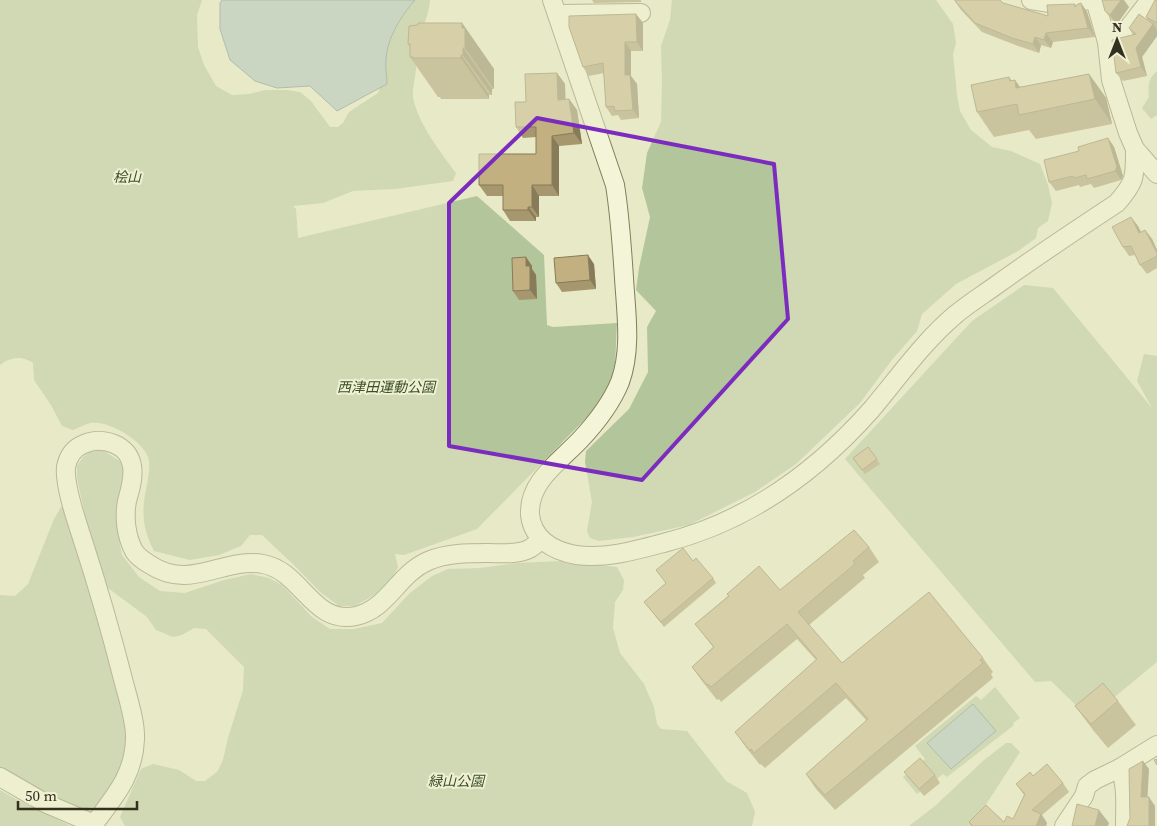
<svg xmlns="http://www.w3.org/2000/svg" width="1157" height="826" font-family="'Source Serif 4','Noto Sans JP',serif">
	<rect width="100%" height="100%" fill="#e8e9c6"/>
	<g fill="#b3c59b">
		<path d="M0 0H202L197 15 198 47 204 65 216 86 232 95 249 94 265 90H287L300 92 311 101 330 127H338L343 123 349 112 378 93 382 82 385 44 409 0H430C429 16 422 28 417 44 414 52 417 62 416 70 415 79 412 89 413 97 417 122 441 153 456 173L453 181 395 189 353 191 323 203 293 206 296 209 298 238 477 196 544 255 547 325 553 327 617 323 615 366 608 388 594 410 477 529 404 555 395 554 398 567 391 581 376 594 355 606H339L320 592 296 567 262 535H250L241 546 219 555 190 560 154 551C146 535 142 521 144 503 145 490 152 469 148 457 142 440 108 420 91 423 85 424 78 428 73 430L62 426 51 405 34 380 33 363C22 355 10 357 0 365Z"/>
		<polygon points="672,0 936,0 953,24 956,43 953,54 957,95 960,111 971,130 992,147 1011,151 1040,164 1048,185 1052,203 1048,221 1038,228 1036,238 1018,251 956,284 922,314 917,331 891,361 860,403 796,464 755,492 689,525 633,537 599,541 590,538 587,531 592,502 585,462 586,451 629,409 648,372 647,327 656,311 636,290 639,268 650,217 642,188 647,153 661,122 662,81 661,46 670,20"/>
		<path d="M1157 71V115L1151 119 1142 108 1149 97C1148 86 1148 78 1157 71Z"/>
		<polygon points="1024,285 1053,288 1152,408 1137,381 1144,354 1157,356 1157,662 1089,718 1051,681 1035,682 845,459 972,321"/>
		<polygon points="103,450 121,462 125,473 117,506 118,533 122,555 139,577 160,591 185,593 224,580 251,574 269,578 282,585 312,617 330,629 354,629 382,623 410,593 432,576 448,569 480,568 517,563 560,561 617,567 624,580 623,590 615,602 613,628 620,653 644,684 654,707 657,724 661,729 687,731 726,781 747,793 755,812 752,826 125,826 120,817 141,769 153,764 179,770 196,781 205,781 217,772 223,760 228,738 243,690 244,667 206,629 194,628 182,635 173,637 156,630 147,617 108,588 88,529 77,478 77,466 83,457 90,452"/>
		<polygon points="61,507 66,507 113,665 128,736 125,758 114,782 97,806 86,808 72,807 0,767 0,595 15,596 28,584 54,519"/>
		<polygon points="995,687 1020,718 1013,723 1014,725 947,777 943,774 917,794 903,777 925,759 915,746 976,696 981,700"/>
		<polygon points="1006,743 1011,743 1020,752 972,826 909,826 935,806 983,761"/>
		<polygon points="0,790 12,797 71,826 0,826"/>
	</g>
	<g fill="#a7bcbd" stroke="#6e888a">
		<path d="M222 0H415C401 16 387 38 386 60 385 68 387 76 387 84L337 111 310 86 277 88 255 81 230 60 220 29V3Z"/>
		<polygon points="973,704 996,731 951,769 927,743"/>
	</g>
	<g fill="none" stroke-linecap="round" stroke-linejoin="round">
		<defs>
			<g id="minor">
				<path d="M552 0 615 185C620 216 622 247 624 278 626 312 632 349 620 382 611 404 596 423 580 440 559 462 528 482 530 515 533 540 554 551 576 555 607 559 637 550 667 542 748 521 816 472 871 410 898 378 923 342 955 315 967 305 981 296 995 286 1035 257 1076 230 1117 203 1136 181 1135 177 1135 149"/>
				<polyline points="1031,0 1050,3 1095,0"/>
				<polyline points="1095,0 1107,42 1111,80 1128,133 1135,149 1157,174"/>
				<polyline points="557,14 641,13"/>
				<polyline points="1107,42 1126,31 1150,0"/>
				<polyline points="1120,768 1157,745"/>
				<polyline points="0,777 45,803 94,824 95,826"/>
				<path d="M94 824C115 796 134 775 135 739 136 722 127 695 123 679 111 632 98 587 83 541 77 522 64 486 66 467 68 456 74 448 84 444 102 436 129 444 132 466 134 478 130 490 127 501 124 517 126 536 134 551 137 556 144 561 149 564 191 592 221 557 263 564 302 571 312 625 356 616 388 609 398 574 428 561 446 553 469 553 488 553 501 553 517 555 529 549 533 547 537 543 541 540"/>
				<path d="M1064 826 1084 796 1087 786 1095 780 1120 768C1127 787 1125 806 1125 826"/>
			</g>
		</defs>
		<use href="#minor" stroke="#827c5e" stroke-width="20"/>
		<use href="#minor" stroke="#f4f5d8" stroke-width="18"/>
	</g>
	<g fill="#a7976e">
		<polygon points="592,0 641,0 641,2 594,3"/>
		<polygon points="1157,0 1157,29 1156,29 1157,30 1157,36 1142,57 1147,76 1123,81 1116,73 1133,35 1129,28 1148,20 1146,17"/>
		<polygon points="955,1 1003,3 1048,16 1081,3 1087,12 1095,37 1053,42 1051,48 1041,45 1039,53 1018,46 982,32 961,10"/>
		<polygon points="1129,7 1117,24 1112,20 1105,11"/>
		<polygon points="636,14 643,23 643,51 631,51 631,76 637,84 639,118 621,120 618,115 612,116 606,107 604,73 589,76 583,67"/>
		<polygon points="462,23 494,69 494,89 492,89 492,95 489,95 489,99 441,99 440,97 438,97 410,57 410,47 408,44"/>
		<polygon points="557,73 565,84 565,99 569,99 577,110 582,144 559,146 559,196 539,196 539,217 536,217 536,221 510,221 503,210 503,196 487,196 479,185 536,154 536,137 523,138 516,127 526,102"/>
		<polygon points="1089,74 1106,98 1112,124 1036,139 1029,130 994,137 977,112 1011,80 1015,80 1020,87"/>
		<polygon points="1108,138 1114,147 1123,176 1121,180 1094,188 1091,184 1080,187 1079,185 1056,191 1049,182 1079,151"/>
		<polygon points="1138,226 1141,233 1145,230 1152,239 1157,250 1157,268 1147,274 1140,265 1135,255 1129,256 1123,247"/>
		<polygon points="526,257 532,266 532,269 536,275 537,299 519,300 513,291"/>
		<polygon points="594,264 596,289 562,292 556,283"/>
		<polygon points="868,447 880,464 865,474 853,458"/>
		<polygon points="869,547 879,562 863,575 865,578 809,625 842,663 983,658 993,672 991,674 993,678 835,810 816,789 806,774 867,721 846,698 765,768 761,764 760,765 745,746 735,732 816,660 797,639 721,702 719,699 717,700 702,681 692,667 713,647 695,624 728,596 727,594 780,590"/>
		<polygon points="656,570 713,578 716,583 664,627 644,602 666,583"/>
		<polygon points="1118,701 1136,725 1108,748 1093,730 1075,706"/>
		<polygon points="904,772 935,775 940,783 924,796"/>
		<polygon points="1033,776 1063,783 1069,792 1042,815 1047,823 1046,826 971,826 969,822 1004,822 1013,819 1024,795 1016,784"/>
	</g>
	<g fill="#887b5a">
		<polygon points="1121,0 1124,0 1129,7 1117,24 1110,15"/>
		<polygon points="1081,3 1087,12 1095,37 1088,28"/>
		<polygon points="636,14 643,23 643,51 637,42"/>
		<polygon points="462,23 494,69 494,89 465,48 462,28"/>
		<polygon points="1153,24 1157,30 1157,36 1142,57 1147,76 1141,67 1136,48"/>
		<polygon points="1046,33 1053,42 1051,48 1044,40"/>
		<polygon points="1035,37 1041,45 1039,53 1033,44"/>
		<polygon points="625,42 631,51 631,76 637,84 639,118 633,110 625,75"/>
		<polygon points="463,48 492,89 492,95 463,55"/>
		<polygon points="461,55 489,95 489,99 461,58"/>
		<polygon points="557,73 565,84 566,111 558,100"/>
		<polygon points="1089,74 1106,98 1112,124 1095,99"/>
		<polygon points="1009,77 1016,87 1015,80 1032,104 1034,112 1010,81"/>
		<polygon points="569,99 577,110 582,144 574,133"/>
		<polygon points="552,136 559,146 559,196 552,185"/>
		<polygon points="1108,138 1114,147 1123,176 1121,180 1115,171"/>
		<polygon points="532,185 539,196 539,217 532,207"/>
		<polygon points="528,207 536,217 536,221 528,210"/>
		<polygon points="1131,217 1138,226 1146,242 1139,233"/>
		<polygon points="1145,230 1152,239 1157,250 1157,253"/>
		<polygon points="588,255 594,264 596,289 590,280"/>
		<polygon points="526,257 532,266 532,269 536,275 537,299 530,290 526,266"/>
		<polygon points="1143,761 1149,769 1147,806 1141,797"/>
		<polygon points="1149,797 1155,806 1155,826 1149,826"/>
		<polygon points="1099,810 1109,823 1108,826 1095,826"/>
		<polygon points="1041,814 1047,823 1046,826 1036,826"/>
	</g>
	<g fill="#c2b080" stroke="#887b5a">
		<polygon points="955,0 1000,0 1003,3 1048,16 1047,5 1075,4 1075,7 1078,4 1081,3 1088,28 1046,33 1044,40 1035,37 1033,44 1012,38 975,23 955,1"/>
		<polygon points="1102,0 1121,0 1110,15 1105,11"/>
		<polygon points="1155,0 1157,0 1157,23 1146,17"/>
		<polygon points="636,14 637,42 625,42 625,75 630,75 633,110 615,111 614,106 606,107 603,63 583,67 569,27 569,16"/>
		<polygon points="1139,14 1153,24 1136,48 1141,67 1116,73 1112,40 1136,34 1129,28"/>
		<polygon points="418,23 462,23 462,28 465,28 465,48 463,48 463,55 461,55 461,58 413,58 413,57 410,57 410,44 408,44 409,26 418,25"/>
		<polygon points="557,73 558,100 569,99 574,133 552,136 552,185 532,185 532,207 528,207 528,210 503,210 503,185 479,185 479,154 536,154 536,127 516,127 515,102 526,102 525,74"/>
		<polygon points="1089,74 1095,99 1019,115 1017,104 977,112 971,85 1009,77 1010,81 1015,80 1016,88"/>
		<polygon points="1108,138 1117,167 1115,171 1087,179 1086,175 1074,178 1073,176 1049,182 1044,160 1079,151 1078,147"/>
		<polygon points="1131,217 1139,233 1145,230 1157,253 1157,256 1140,265 1131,246 1123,247 1112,227"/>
		<polygon points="588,255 590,280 556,283 554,258"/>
		<polygon points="526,257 526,266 530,266 530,290 513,291 512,258"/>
		<polygon points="868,447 877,459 862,470 853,458"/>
		<polygon points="854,530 869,547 853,561 855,564 798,612 842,663 929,592 983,658 980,660 983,663 825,795 806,774 868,719 836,683 754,753 751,749 750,751 735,732 817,659 787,624 711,687 708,684 707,685 692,667 714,647 695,624 729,596 727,594 759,566 780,590"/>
		<polygon points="683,548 693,561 696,558 713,578 661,622 644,602 666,583 656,570"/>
		<polygon points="1103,683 1118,701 1091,724 1075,706"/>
		<polygon points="920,758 935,775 919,789 904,772"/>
		<polygon points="1157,759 1157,765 1154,760"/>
		<polygon points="1143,761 1141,797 1149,797 1149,826 1127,826 1130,818 1129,769"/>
		<polygon points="1047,764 1063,783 1032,810 1041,814 1036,826 973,826 969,822 986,805 1004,822 1007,816 1013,819 1025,794 1016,784 1030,772 1033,776"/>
		<polygon points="1077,804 1099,810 1095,826 1072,826"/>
	</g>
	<path d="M0 0H1157V826H0ZM537 118 774 164 788 319 642 480 449 446V203Z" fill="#e8e9c6" fill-opacity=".55" fill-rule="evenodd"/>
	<path fill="none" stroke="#7b2cbf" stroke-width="4" stroke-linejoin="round" d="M537 118 774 164 788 319 642 480 449 446V203Z"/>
	<g text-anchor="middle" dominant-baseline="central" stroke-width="4" stroke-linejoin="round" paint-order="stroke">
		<g font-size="14" font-style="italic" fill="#394e29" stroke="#f0f1d4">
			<text x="127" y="177">桧山</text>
			<text x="386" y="387">西津田運動公園</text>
			<text x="456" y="781">緑山公園</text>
		</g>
	</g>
	<g transform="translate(1117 40)" stroke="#f0f1d4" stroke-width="4" paint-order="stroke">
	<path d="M0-4L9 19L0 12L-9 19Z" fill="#343020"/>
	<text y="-8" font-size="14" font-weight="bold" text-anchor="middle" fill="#343020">N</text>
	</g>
	<path d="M18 801v8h119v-8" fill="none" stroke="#343020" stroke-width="2.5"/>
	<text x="25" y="801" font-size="15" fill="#343020" stroke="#f0f1d4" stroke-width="4" paint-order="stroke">50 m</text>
</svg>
